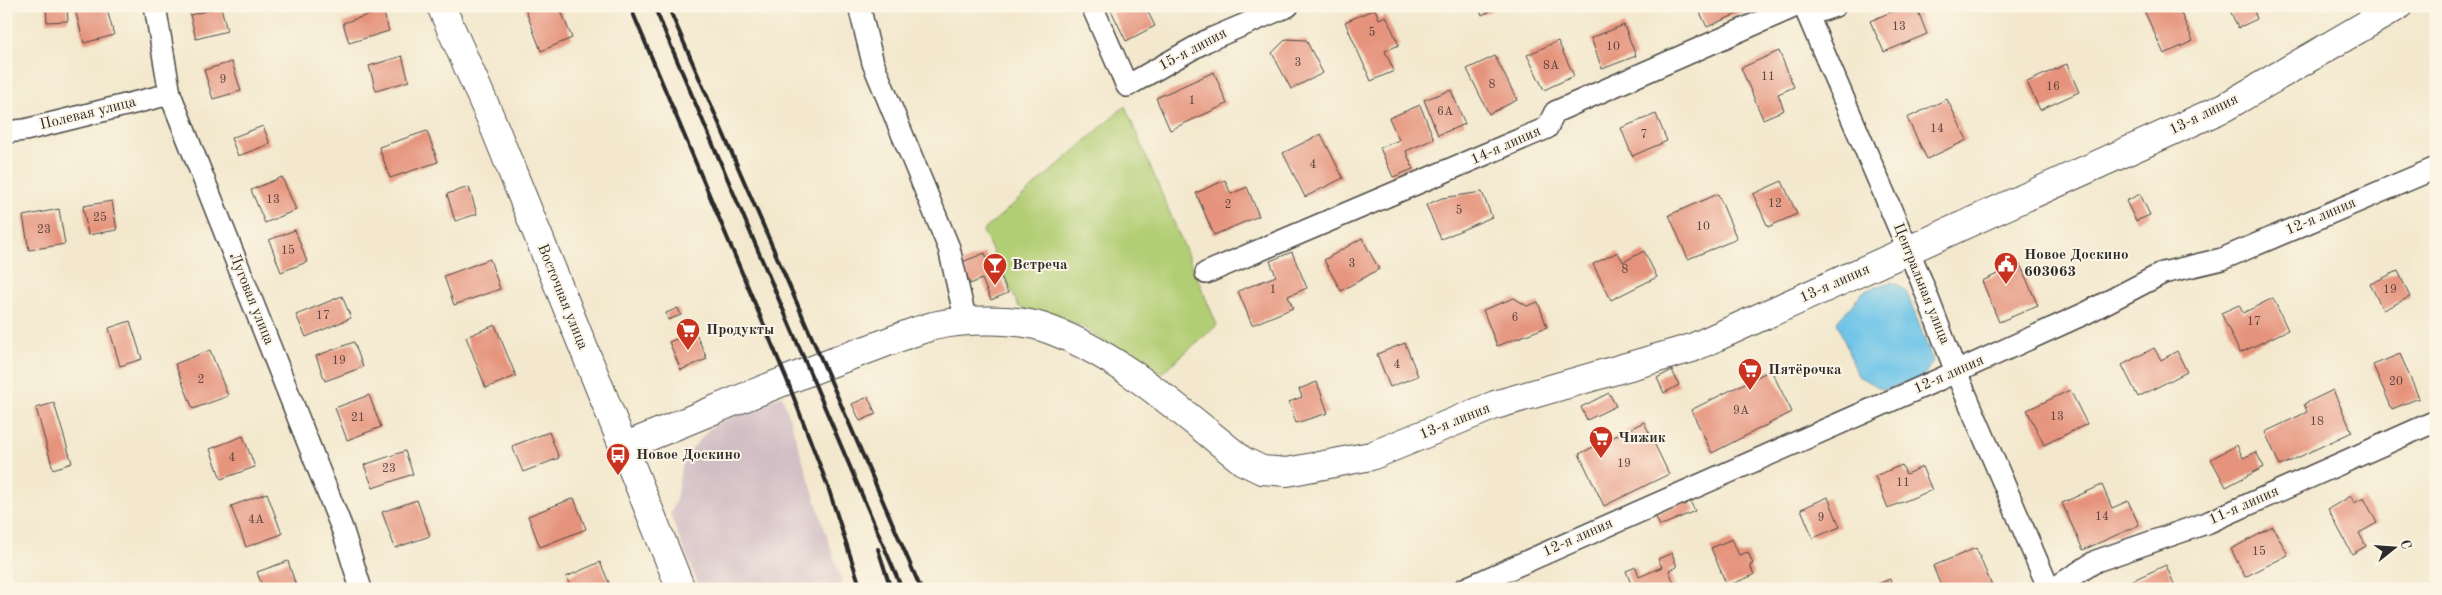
<svg xmlns="http://www.w3.org/2000/svg" width="2442" height="595" font-family="'Old Standard TT',serif">
	<rect width="100%" height="100%" fill="#fcf5e5"/>
	<filter id="ink" filterUnits="userSpaceOnUse"><feTurbulence type="fractalNoise" baseFrequency=".02" numOctaves="2"/><feDisplacementMap in="SourceGraphic" scale="10" xChannelSelector="R" yChannelSelector="G"/><feConvolveMatrix kernelMatrix="1 2 1 2 8 2 1 2 1" color-interpolation-filters="sRGB"/></filter>
	<filter id="wash" filterUnits="userSpaceOnUse"><feTurbulence type="fractalNoise" baseFrequency=".0096" numOctaves="4" result="noise"/><feDisplacementMap in="SourceGraphic" scale="20" xChannelSelector="R" yChannelSelector="G"/><feGaussianBlur stdDeviation="1.12" result="paint"/><feColorMatrix in="noise" values="0 0 0 0 0 0 0 0 0 0 0 0 0 0 0 0 0 1.4 0 .05"/><feComposite in="paint" operator="in"/></filter>
	<g filter="url(#wash)">
		<rect width="100%" height="100%" fill="#f3e8cd"/>
		<polygon fill="#d2bec5" points="782,395 844,589 700,589 670,515 676,499 681,469 694,446 709,429 731,416"/>
		<polygon fill="#b2ce74" stroke="#6e7c50" points="1125,106 1217,325 1157,377 1080,325 1019,307 983,231"/>
		<polygon fill="#6bc3e8" stroke="#4b778a" points="1891,282 1899,285 1906,291 1933,361 1923,377 1884,390 1858,376 1837,322 1864,291"/>
		<g id="blocks">
			<g fill="#e5937b">
				<polygon points="46,6 67,6 68,21 47,22"/>
				<polygon points="74,6 106,6 114,35 84,43"/>
				<polygon points="524,6 559,6 572,38 541,51"/>
				<polygon points="1109,6 1145,6 1155,26 1126,41"/>
				<polygon points="1478,6 1501,6 1482,15"/>
				<polygon points="1697,6 1755,6 1707,27"/>
				<polygon points="1905,6 1916,6 1927,34 1884,52 1870,21"/>
				<polygon points="2142,6 2178,6 2193,41 2164,54"/>
				<polygon points="2228,6 2256,6 2253,8 2257,19 2238,28"/>
				<polygon points="221,7 227,31 196,39 190,15"/>
				<polygon points="1375,9 1379,19 1386,16 1399,45 1385,51 1394,71 1371,81 1345,22"/>
				<polygon points="383,10 389,31 349,43 343,23"/>
				<polygon points="1624,25 1636,56 1602,69 1591,38"/>
				<polygon points="1286,39 1306,40 1323,73 1291,89 1272,53"/>
				<polygon points="1558,41 1574,76 1544,90 1527,55"/>
				<polygon points="1779,51 1794,87 1778,94 1784,110 1763,119 1741,68"/>
				<polygon points="402,56 409,81 376,91 369,66"/>
				<polygon points="1495,56 1517,100 1489,114 1467,69"/>
				<polygon points="232,62 241,91 213,99 204,70"/>
				<polygon points="2067,64 2079,92 2040,110 2027,82"/>
				<polygon points="1214,72 1227,104 1170,130 1156,98"/>
				<polygon points="1451,90 1465,124 1438,135 1424,100"/>
				<polygon points="1947,99 1967,140 1927,159 1907,118"/>
				<polygon points="1420,105 1434,139 1406,151 1413,169 1393,177 1380,148 1399,140 1389,118"/>
				<polygon points="1656,114 1667,141 1632,156 1621,128"/>
				<polygon points="263,126 270,144 238,156 231,138"/>
				<polygon points="427,131 438,162 390,178 379,147"/>
				<polygon points="1321,134 1343,178 1305,197 1283,153"/>
				<polygon points="282,177 296,210 265,223 251,190"/>
				<polygon points="1225,180 1231,194 1247,187 1259,216 1214,235 1196,193"/>
				<polygon points="1782,181 1797,214 1768,227 1753,194"/>
				<polygon points="469,187 477,214 455,221 447,194"/>
				<polygon points="1482,192 1492,217 1441,239 1426,205 1442,198"/>
				<polygon points="1718,194 1737,239 1688,259 1669,215"/>
				<polygon points="2140,194 2150,215 2136,221 2126,201"/>
				<polygon points="112,201 117,230 88,235 83,206"/>
				<polygon points="59,209 65,244 29,250 23,216"/>
				<polygon points="295,230 307,262 281,272 269,240"/>
				<polygon points="2436,234 2436,250 2430,237"/>
				<polygon points="1362,238 1379,269 1341,291 1324,260"/>
				<polygon points="1644,251 1657,277 1611,300 1593,264 1618,252 1623,262"/>
				<polygon points="1292,252 1307,288 1288,296 1293,308 1252,325 1238,291 1276,276 1270,261"/>
				<polygon points="985,253 993,274 999,272 1008,293 991,300 982,279 970,284 962,262"/>
				<polygon points="490,259 500,289 454,305 444,276"/>
				<polygon points="2020,264 2038,306 1999,322 1982,281"/>
				<polygon points="2398,271 2410,297 2383,310 2370,284"/>
				<polygon points="342,296 351,318 306,337 296,315"/>
				<polygon points="1514,298 1527,306 1538,302 1547,327 1497,346 1483,310"/>
				<polygon points="2273,298 2288,330 2240,353 2221,313 2239,305 2243,313"/>
				<polygon points="678,308 681,315 668,320 666,313"/>
				<polygon points="130,321 142,359 120,366 109,328"/>
				<polygon points="495,325 516,376 486,388 466,337"/>
				<polygon points="695,331 707,359 681,370 669,342"/>
				<polygon points="354,342 363,367 325,381 316,356"/>
				<polygon points="1405,343 1418,376 1390,387 1377,354"/>
				<polygon points="2154,348 2161,360 2177,351 2187,372 2138,397 2122,365"/>
				<polygon points="210,350 228,396 193,409 175,364"/>
				<polygon points="2400,354 2419,398 2392,409 2373,365"/>
				<polygon points="1672,370 1679,385 1664,393 1657,378"/>
				<polygon points="1771,370 1792,412 1712,453 1691,410"/>
				<polygon points="1317,382 1328,413 1296,423 1289,402 1302,397 1299,389"/>
				<polygon points="2070,390 2087,424 2044,445 2027,410"/>
				<polygon points="2333,390 2352,432 2280,466 2265,432 2307,412 2304,404"/>
				<polygon points="1609,393 1616,406 1587,420 1581,407"/>
				<polygon points="369,395 381,427 347,440 335,408"/>
				<polygon points="868,397 876,414 860,421 852,404"/>
				<polygon points="54,403 72,463 53,469 36,408"/>
				<polygon points="1644,422 1669,474 1604,506 1579,454"/>
				<polygon points="549,432 559,458 523,472 512,446"/>
				<polygon points="243,436 255,467 221,479 210,449"/>
				<polygon points="2237,445 2243,458 2256,452 2264,467 2226,487 2211,459"/>
				<polygon points="405,451 413,474 373,488 364,465"/>
				<polygon points="1902,465 1906,474 1922,467 1932,490 1888,508 1875,476"/>
				<polygon points="2102,485 2112,508 2128,501 2139,525 2083,550 2062,503"/>
				<polygon points="267,493 282,534 246,547 231,506"/>
				<polygon points="2351,496 2354,503 2364,498 2377,523 2359,533 2366,546 2352,554 2328,509"/>
				<polygon points="1828,497 1840,527 1813,538 1801,509"/>
				<polygon points="574,498 586,529 540,547 528,516"/>
				<polygon points="1689,499 1695,511 1660,526 1655,515"/>
				<polygon points="417,500 430,536 395,548 382,512"/>
				<polygon points="2273,527 2288,555 2245,577 2231,549"/>
				<polygon points="1732,539 1739,555 1748,552 1753,564 1750,565 1754,575 1727,586 1711,548"/>
				<polygon points="1976,548 1992,586 1984,589 1942,589 1933,566"/>
				<polygon points="1672,553 1677,567 1669,570 1676,589 1633,589 1626,571 1636,567 1639,577 1662,567 1658,559"/>
				<polygon points="288,561 296,586 289,589 263,589 257,572"/>
				<polygon points="600,562 610,585 601,589 572,589 566,577"/>
				<polygon points="2166,565 2176,589 2121,589 2120,586"/>
				<polygon points="1890,579 1894,589 1866,589"/>
			</g>
		</g>
	</g>
	<g filter="url(#ink)">
		<use href="#blocks" fill-opacity="0" stroke="#494743" stroke-width="1"/>
		<g fill="none" stroke-linecap="round" stroke-linejoin="round">
			<defs>
				<g id="street">
					<polyline points="155,6 170,94 343,531 361,589"/>
					<polyline points="859,6 873,63 949,248 966,322"/>
					<polyline points="1092,6 1127,86 1206,41 1288,6"/>
					<polyline points="1804,6 1921,280 1956,372 2049,589"/>
					<polyline points="1808,15 1835,6"/>
					<polyline points="6,132 25,130 170,94"/>
					<polyline points="1206,273 1547,128 1555,112 1796,6"/>
					<polyline points="1464,589 1956,372 2086,313 2163,273 2222,259 2436,168"/>
					<polyline points="2053,589 2096,561 2209,522 2436,421"/>
				</g>
				<path id="secondary" d="M623 447C704 415 784 379 866 350 888 342 911 332 933 326 963 319 1014 318 1042 327 1119 353 1181 412 1243 461L1262 470 1287 472 1371 456 1495 405 1692 348 2225 107 2398 6"/>
				<polyline id="primary" points="441,6 491,119 681,589"/>
			</defs>
			<use href="#street" stroke="#494743" stroke-width="24"/>
			<use href="#secondary" stroke="#494743" stroke-width="30"/>
			<use href="#primary" stroke="#494743" stroke-width="30"/>
			<use href="#street" stroke="#fff" stroke-width="21"/>
			<use href="#secondary" stroke="#fff" stroke-width="28"/>
			<use href="#primary" stroke="#fff" stroke-width="28"/>
			<g stroke="#2b2b2b" stroke-width="4">
				<polyline points="630,6 787,380 827,484 861,589"/>
				<polyline points="654,6 902,589"/>
				<polyline points="668,6 921,589"/>
				<polyline points="878,549 891,589"/>
			</g>
		</g>
	</g>
	<defs>
		<symbol id="civic-pin" viewBox="-11 -11 22 30"><path d="M0 17L-7.5 6A9.5 9.5 0 1 1 7.5 6Z" fill="#c8321e" stroke="#fcf5e5"/><path d="M-.6-6.5H3V-4.5H.6V-3L4-1V1h2V6H-6V1h2V-1L-.6-3ZM-1.2 2.5V6h2.4V2.5Z" fill="#fff"/></symbol>
		<symbol id="bar-pin" viewBox="-11 -11 22 30"><path d="M0 17L-7.5 6A9.5 9.5 0 1 1 7.5 6Z" fill="#c8321e" stroke="#fcf5e5"/><path d="M-6-5H6L.8 .8V4.5H3.5V6h-7V4.5H-.8V.8Z" fill="#fff"/></symbol>
		<symbol id="supermarket-pin" viewBox="-11 -11 22 30"><path d="M0 17L-7.5 6A9.5 9.5 0 1 1 7.5 6Z" fill="#c8321e" stroke="#fcf5e5"/><path d="M-6-5.5h2.5l.6 2H6L4.5 2H-2.5L-4.4-4H-6ZM-1.5 3.2a1.3 1.3 0 1 0 .1 0ZM3 3.2a1.3 1.3 0 1 0 .1 0Z" fill="#fff"/></symbol>
		<symbol id="bus-pin" viewBox="-11 -11 22 30"><path d="M0 17L-7.5 6A9.5 9.5 0 1 1 7.5 6Z" fill="#c8321e" stroke="#fcf5e5"/><path d="M-5-6H5V4H4V6H2V4H-2V6H-4V4H-5ZM-3.5-4V0h7V-4ZM-3.5 1.2v1.5H-2V1.2ZM2 1.2v1.5H3.5V1.2Z" fill="#fff"/></symbol>
	</defs>
	<g fill-rule="evenodd">
		<use href="#civic-pin" x="1992" y="250" width="28" height="38"/>
		<use href="#bar-pin" x="981" y="251" width="28" height="38"/>
		<use href="#supermarket-pin" x="674" y="316" width="28" height="38"/>
		<use href="#supermarket-pin" x="1736" y="356" width="28" height="38"/>
		<use href="#supermarket-pin" x="1587" y="424" width="28" height="38"/>
		<use href="#bus-pin" x="604" y="441" width="28" height="38"/>
	</g>
	<g text-anchor="middle" dominant-baseline="central" stroke-width="4" stroke-linejoin="round" paint-order="stroke">
		<g font-size="12" fill="#5a453f">
			<text x="1899" y="27">13</text>
			<text x="1372" y="33">5</text>
			<text x="1613" y="47">10</text>
			<text x="1298" y="63">3</text>
			<text x="1551" y="66">8А</text>
			<text x="1768" y="77">11</text>
			<text x="223" y="80">9</text>
			<text x="1492" y="85">8</text>
			<text x="2053" y="87">16</text>
			<text x="1192" y="101">1</text>
			<text x="1445" y="112">6А</text>
			<text x="1937" y="129">14</text>
			<text x="1644" y="135">7</text>
			<text x="1313" y="165">4</text>
			<text x="273" y="200">13</text>
			<text x="1775" y="204">12</text>
			<text x="1228" y="205">2</text>
			<text x="1459" y="211">5</text>
			<text x="100" y="218">25</text>
			<text x="1703" y="227">10</text>
			<text x="44" y="230">23</text>
			<text x="288" y="251">15</text>
			<text x="1352" y="264">3</text>
			<text x="1625" y="270">8</text>
			<text x="1273" y="290">1</text>
			<text x="2390" y="290">19</text>
			<text x="323" y="316">17</text>
			<text x="1515" y="318">6</text>
			<text x="2254" y="322">17</text>
			<text x="339" y="361">19</text>
			<text x="1397" y="365">4</text>
			<text x="201" y="380">2</text>
			<text x="2396" y="382">20</text>
			<text x="1741" y="411">9А</text>
			<text x="2057" y="417">13</text>
			<text x="358" y="418">21</text>
			<text x="2317" y="422">18</text>
			<text x="232" y="458">4</text>
			<text x="1624" y="464">19</text>
			<text x="389" y="469">23</text>
			<text x="1903" y="483">11</text>
			<text x="2102" y="517">14</text>
			<text x="1821" y="518">9</text>
			<text x="256" y="520">4А</text>
			<text x="2259" y="552">15</text>
		</g>
		<g font-size="15" fill="#2b2b2b" stroke="#fcf5e5">
			<text transform="translate(1193 50) rotate(-28)">15-я линия</text>
			<text transform="translate(88 114) rotate(-14)">Полевая улица</text>
			<text transform="translate(2204 115) rotate(-26)">13-я линия</text>
			<text transform="translate(1506 146) rotate(-24)">14-я линия</text>
			<text transform="translate(2321 217) rotate(-23)">12-я линия</text>
			<text transform="translate(1835 284) rotate(-24)">13-я линия</text>
			<text transform="translate(1921 284) rotate(68)">Центральная улица</text>
			<text transform="translate(562 297) rotate(68)">Восточная улица</text>
			<text transform="translate(251 299) rotate(68)">Луговая улица</text>
			<text transform="translate(1949 375) rotate(-24)">12-я линия</text>
			<text transform="translate(1455 422) rotate(-22)">13-я линия</text>
			<text transform="translate(2244 506) rotate(-24)">11-я линия</text>
			<text transform="translate(1578 538) rotate(-24)">12-я линия</text>
		</g>
		<g font-size="15" font-weight="bold" fill="#2b2b2b" stroke="#fcf5e5" text-anchor="start">
			<text x="2024" y="255">Новое Доскино<tspan x="2024" dy="17">603063</tspan></text>
			<text x="1012" y="265">Встреча</text>
			<text x="706" y="330">Продукты</text>
			<text x="1768" y="370">Пятёрочка</text>
			<text x="1618" y="438">Чижик</text>
			<text x="636" y="455">Новое Доскино</text>
		</g>
	</g>
	<rect width="2442" height="595" fill="none" stroke="#fcf5e5" stroke-width="25"/>
	<g transform="translate(2394 548) rotate(73)" stroke="#fcf5e5" stroke-width="4" paint-order="stroke">
	<path d="M0-4L9 19L0 12L-9 19Z" fill="#2b2b2b"/>
	<text y="-8" font-size="14" font-weight="bold" text-anchor="middle" fill="#2b2b2b">С</text>
	</g>
</svg>
